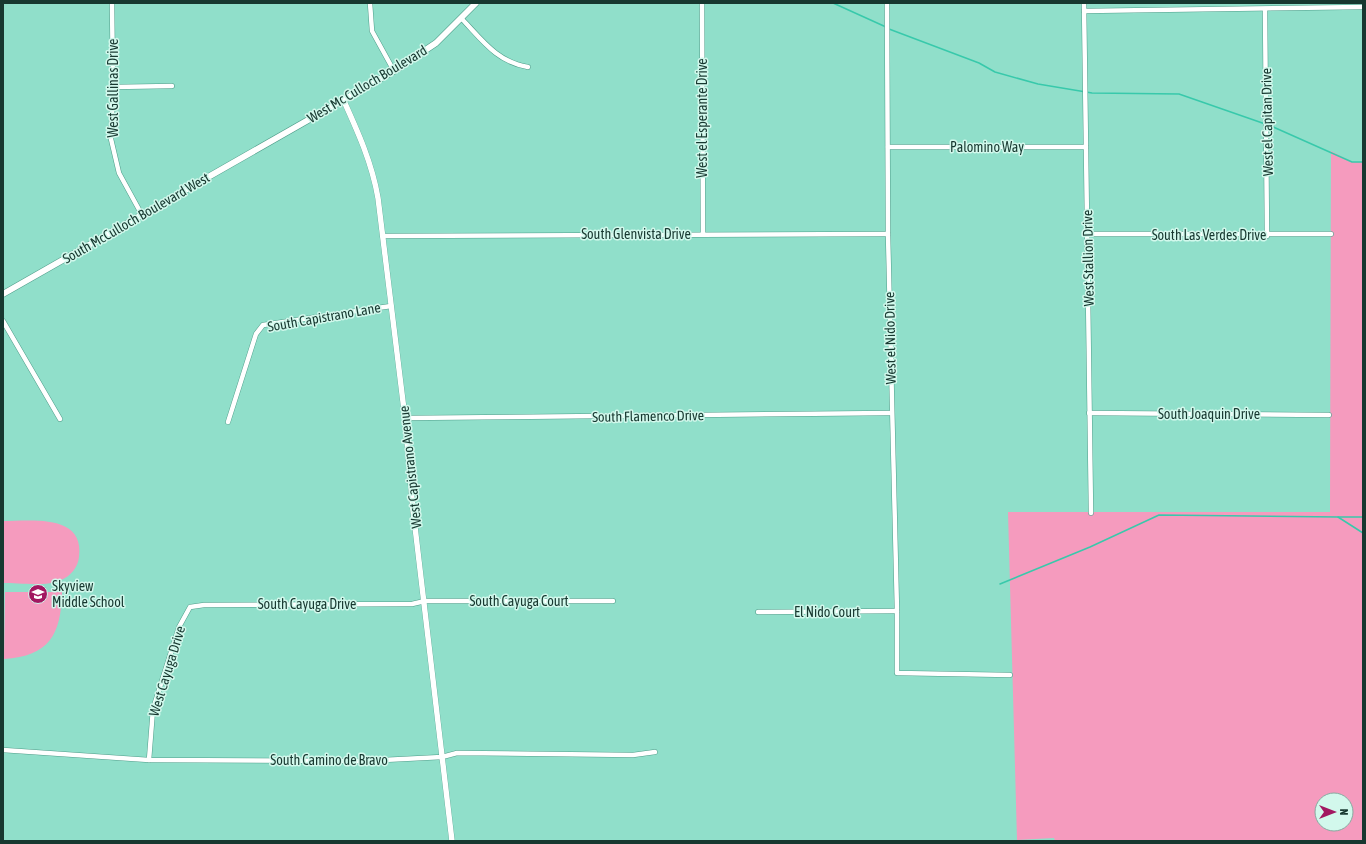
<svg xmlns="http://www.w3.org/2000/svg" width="1366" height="844" font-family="'Asap Condensed',sans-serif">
	<rect width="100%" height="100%" fill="#90dfca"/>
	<g fill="#f59bbe" fill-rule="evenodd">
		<path d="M1331 151 1352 162H1363V841H1055L1054 838 1017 840 1008 512H1330ZM1322 800H1346V824H1322Z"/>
		<path d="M3 521C30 521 85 513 79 557 78 567 71 576 61 580 48 587 19 583 3 583Z"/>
		<path d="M5 592H62C61 635 49 656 4 659Z"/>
	</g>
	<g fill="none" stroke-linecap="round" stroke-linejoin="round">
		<g stroke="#38c9ab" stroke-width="1.5">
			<polyline points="833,3 886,27"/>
			<polyline points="889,29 979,63 995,72 1038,84 1092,93 1179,94 1271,126 1352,162 1363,162"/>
			<polyline points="1338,517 1363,517"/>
			<polyline points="1000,584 1090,547 1159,515 1338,517 1363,533"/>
		</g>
		<defs>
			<g id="minor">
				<polyline points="112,3 113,87 111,139 119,173 142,215"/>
				<polyline points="370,3 372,31 394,71"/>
				<polyline points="702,3 703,234"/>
				<polyline points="887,3 888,234 897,611 897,673 1010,675"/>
				<polyline points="1084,3 1091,513"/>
				<polyline points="1265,9 1267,236"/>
				<polyline points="1084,11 1363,7"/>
				<path d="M462 19C482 40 497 62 528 67"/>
				<polyline points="113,87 172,86"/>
				<polyline points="888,147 1086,147"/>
				<polyline points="1088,234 1331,234"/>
				<polyline points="383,236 888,234"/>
				<polyline points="3,321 60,419"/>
				<polyline points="1089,413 1329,415"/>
				<polyline points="405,418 891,413"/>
				<polyline points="228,422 256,334 263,325 391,306"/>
				<polyline points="758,612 897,611"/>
				<polyline points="3,750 149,760 364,761 442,757 457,753 633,755 655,752"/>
				<polyline points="149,760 153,709 179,627 190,607 204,605 412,604 425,601 613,601"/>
			</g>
			<path id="tertiary" d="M343 99C358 132 372 163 378 198L405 418 413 510 452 841"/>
			<polyline id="secondary" points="3,294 394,71 436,43 476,3"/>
		</defs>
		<use href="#minor" stroke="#4e9d89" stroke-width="5.5"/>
		<use href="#tertiary" stroke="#4e9d89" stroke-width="6"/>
		<use href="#secondary" stroke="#4e9d89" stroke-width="7"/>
		<use href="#minor" stroke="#fff" stroke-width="4.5"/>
		<use href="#tertiary" stroke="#fff" stroke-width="5.5"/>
		<use href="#secondary" stroke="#fff" stroke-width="6"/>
	</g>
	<defs>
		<symbol id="school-disc" viewBox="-11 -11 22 22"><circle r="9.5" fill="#a21861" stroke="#d2f8ec"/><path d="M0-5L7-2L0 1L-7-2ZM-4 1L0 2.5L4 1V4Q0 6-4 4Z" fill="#fff"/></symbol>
	</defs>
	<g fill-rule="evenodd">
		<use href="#school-disc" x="27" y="583" width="22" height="22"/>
	</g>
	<g text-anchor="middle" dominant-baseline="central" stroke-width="3" stroke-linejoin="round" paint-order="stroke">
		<g font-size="14" fill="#173830" stroke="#d2f8ec">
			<text transform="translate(367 84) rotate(-31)">West Mc Culloch Boulevard</text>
			<text transform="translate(113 88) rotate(-90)">West Gallinas Drive</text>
			<text transform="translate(702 118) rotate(-90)">West el Esperante Drive</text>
			<text transform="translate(1267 122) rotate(-91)">West el Capitan Drive</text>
			<text x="987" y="147">Palomino Way</text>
			<text transform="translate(136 218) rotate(-30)">South McCulloch Boulevard West</text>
			<text x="636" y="234">South Glenvista Drive</text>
			<text x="1209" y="235">South Las Verdes Drive</text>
			<text transform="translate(1088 258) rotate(-91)">West Stallion Drive</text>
			<text transform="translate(324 317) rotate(-10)">South Capistrano Lane</text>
			<text transform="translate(890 338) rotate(-91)">West el Nido Drive</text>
			<text x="1209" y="414">South Joaquin Drive</text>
			<text transform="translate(648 416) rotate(-1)">South Flamenco Drive</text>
			<text transform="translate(410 467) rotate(-96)">West Capistrano Avenue</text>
			<text x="519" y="601">South Cayuga Court</text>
			<text x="307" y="604">South Cayuga Drive</text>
			<text x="827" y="612">El Nido Court</text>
			<text transform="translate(167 671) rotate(-73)">West Cayuga Drive</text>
			<text x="329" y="760">South Camino de Bravo</text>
		</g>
		<g font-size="14" fill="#173830" stroke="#d2f8ec" text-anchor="start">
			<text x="52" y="586">Skyview<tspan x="52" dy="16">Middle School</tspan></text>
		</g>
	</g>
	<rect width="1366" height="844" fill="none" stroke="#173830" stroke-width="8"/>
	<g transform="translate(1334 812) rotate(90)"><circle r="19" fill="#d2f8ec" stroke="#87aba1"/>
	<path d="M0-3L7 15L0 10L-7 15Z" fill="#a21861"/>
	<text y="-6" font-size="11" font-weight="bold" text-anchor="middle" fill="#173830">N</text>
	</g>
</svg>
